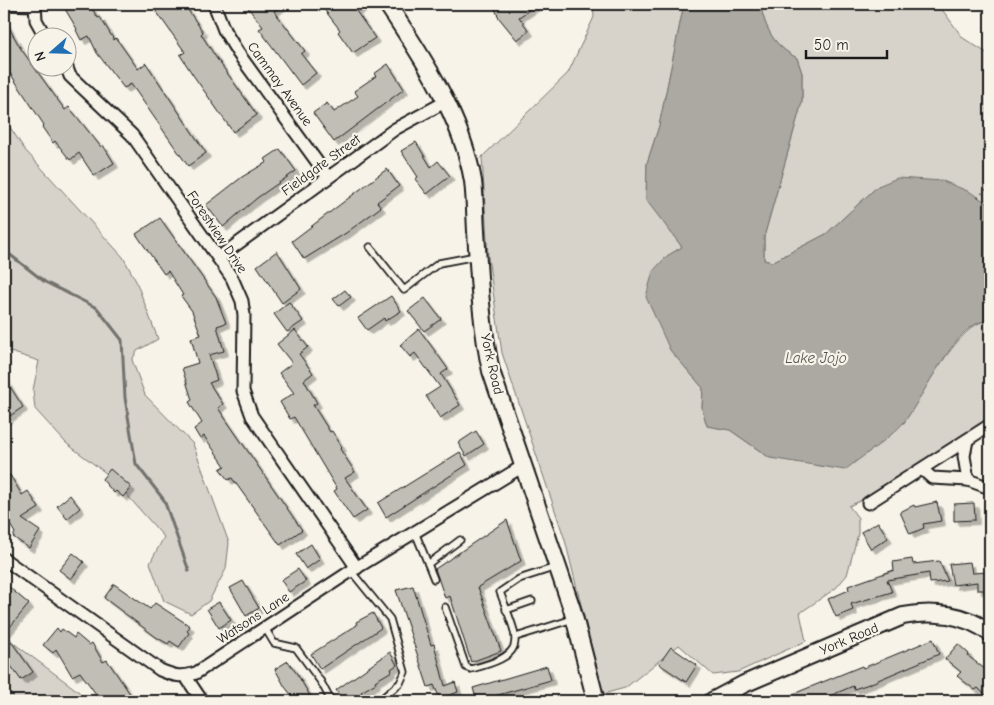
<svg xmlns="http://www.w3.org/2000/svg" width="994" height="705" font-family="'Comic Neue',sans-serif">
	<defs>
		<filter id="shadow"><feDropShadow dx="4.5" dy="4.5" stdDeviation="0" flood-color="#0004"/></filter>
	</defs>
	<rect width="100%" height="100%" fill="#f7f3e8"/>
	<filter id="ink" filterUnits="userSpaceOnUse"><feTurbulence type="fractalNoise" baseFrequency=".02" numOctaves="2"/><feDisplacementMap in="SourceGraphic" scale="10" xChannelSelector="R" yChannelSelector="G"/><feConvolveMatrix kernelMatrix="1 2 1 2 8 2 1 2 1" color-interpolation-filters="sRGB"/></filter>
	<g filter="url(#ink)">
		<g fill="#d7d3cb" stroke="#7a7874">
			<path d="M593 4H684L659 126 647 163 646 199 682 247 667 256 670 350 703 388 702 409 707 426 730 430 770 458 904 423C919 400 962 317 990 321V428L910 478 849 506 858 518V534L847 575 836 588 800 613 806 641 738 672 713 675 679 645 625 688 603 694 565 540 502 353 488 257 482 157 568 73 594 17Z"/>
			<path d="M760 4H938L963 38 990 55V208L878 186 826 234 772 262 764 260V237L802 102V73L797 58C773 45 766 30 760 4Z"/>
			<polygon points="4,118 25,150 123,257 136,281 158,339 137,351 132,360 145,395 193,444 229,543 226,569 209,601 191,614 164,601 150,563 164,537 111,477 66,443 35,409 33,390 39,361 4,350"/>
			<polygon points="4,636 78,691 85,701 4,701"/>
		</g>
		<path fill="#aca9a2" stroke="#72716c" d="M684 4H760C766 30 773 45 797 58L802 73V102L764 237V260L772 262 826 234 878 186 897 178 943 181 970 192 990 205V321C958 316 923 399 904 422 892 437 861 457 845 470L770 458 730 430 707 426 702 409 703 388 670 350 646 297 653 271 667 256 682 247 646 200 647 163 659 126Z"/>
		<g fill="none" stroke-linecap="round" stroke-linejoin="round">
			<polyline stroke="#72716c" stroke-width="3" points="4,250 45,282 97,308 122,340 125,398 136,464 164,500 189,571"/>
		</g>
		<g fill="#c0beb5" stroke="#1c1c1c" filter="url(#shadow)">
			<polygon points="73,4 89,4 98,18 100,17 114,40 116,38 138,69 146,63 206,153 188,166 131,84 124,88 97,53 89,36 81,40 76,30 77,29 65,9"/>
			<polygon points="168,4 184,4 203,32 201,34 215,56 257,115 233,132 193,75 180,55 185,52 156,11"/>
			<polygon points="245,4 283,4 274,11 305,51 301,54 316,73 301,85 259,29 263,27"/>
			<polygon points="320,4 366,4 356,11 375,38 353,53 338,32 340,30"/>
			<polygon points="493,4 538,4 519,17 529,31 517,40 499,18"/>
			<polygon points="4,19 21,49 65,110 69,107 101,147 103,145 114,163 94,176 79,153 70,160 55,141 53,143 42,127 44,125 4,64"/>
			<polygon points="388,64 404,89 334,142 313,113 327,103 334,112 358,96 354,91 376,76 374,74"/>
			<polygon points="416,142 431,167 438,161 450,176 427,194 415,179 418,177 401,151"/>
			<polygon points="280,149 296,171 257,198 223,227 206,205 242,177 267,162 265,159"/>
			<polygon points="387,169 399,186 377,202 381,207 346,233 304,259 292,241"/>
			<polygon points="160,218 216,297 226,323 217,326 224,351 209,355 217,380 209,383 223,404 218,408 302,530 280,545 232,478 228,480 220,469 225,466 204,436 200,439 194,429 202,423 189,402 192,400 182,368 198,363 191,338 201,335 192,311 181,296 183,295 168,271 164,274 136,234"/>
			<polygon points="277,251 301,289 282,303 257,266"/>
			<polygon points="345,290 351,297 339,306 333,299"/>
			<polygon points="391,296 401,311 385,321 384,318 367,330 358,318"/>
			<polygon points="425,298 441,319 424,331 408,311"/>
			<polygon points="289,302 303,321 287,332 274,314"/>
			<polygon points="419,329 448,369 441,374 460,405 440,418 426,396 440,387 415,353 410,357 400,345"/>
			<polygon points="295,330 308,347 299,354 313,373 304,380 317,403 313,405 330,432 332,431 342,447 340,449 355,472 345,478 367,510 353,519 334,491 337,489 294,417 290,419 280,402 294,393 279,373 292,363 277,344"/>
			<polygon points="4,377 23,407 4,420"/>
			<polygon points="476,431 484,444 466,456 458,443"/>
			<polygon points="460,452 467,465 386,517 378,503"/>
			<polygon points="110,469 131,487 123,497 116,491 114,493 102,479"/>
			<polygon points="10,475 22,495 28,491 39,508 22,519 40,531 29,548 13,537 15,533 4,515 4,478"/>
			<polygon points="70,495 80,508 67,519 57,506"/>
			<polygon points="937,502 941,521 923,524 924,528 910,534 900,512 914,505 915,507"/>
			<polygon points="974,503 975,520 954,521 954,504"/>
			<polygon points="507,520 521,561 478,587 501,651 471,662 450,596 445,598 435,569"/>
			<polygon points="878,522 888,538 871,549 861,532"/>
			<polygon points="311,544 320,559 306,569 296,554"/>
			<polygon points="73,553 84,562 71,579 59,570"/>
			<polygon points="912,559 913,564 939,561 948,581 930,583 929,573 887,580 892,592 851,604 853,610 836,617 828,599 849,590 848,586 894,570 893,562"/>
			<polygon points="970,562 972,573 990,572 990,590 977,590 977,582 953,585 949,564"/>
			<polygon points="298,569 306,581 289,592 281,580"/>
			<polygon points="243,581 259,608 246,616 230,588"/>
			<polygon points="4,583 29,604 5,633 33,672 21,680 4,656"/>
			<polygon points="114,584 150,609 155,603 190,626 187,631 189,633 179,647 170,641 168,644 156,637 104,598"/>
			<polygon points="413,586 431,645 434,644 445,686 455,682 458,692 440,699 434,685 428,687 396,590"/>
			<polygon points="219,602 231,620 219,628 207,609"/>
			<polygon points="373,613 381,628 320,669 311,654 357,625 356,622"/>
			<polygon points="57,628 60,632 62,629 74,638 76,634 89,645 92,643 103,662 107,660 135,701 101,701 80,672 72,676 56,649 53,653 43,645"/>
			<polygon points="933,639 939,654 869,684 854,689 853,686 818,701 776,701 862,666 863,668"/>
			<polygon points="958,644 969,654 968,656 990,673 990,699 978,688 975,690 957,676 961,672 945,659"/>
			<polygon points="671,647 697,665 686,682 659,664"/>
			<polygon points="390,652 397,665 391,669 392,671 375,681 376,683 361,692 362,694 350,701 343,701 336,690"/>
			<polygon points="288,661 299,677 313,701 296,701 285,687 275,669"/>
			<polygon points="547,666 551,680 477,701 473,688"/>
		</g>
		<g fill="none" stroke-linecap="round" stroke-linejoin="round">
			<defs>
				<g id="lane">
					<polyline points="370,247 404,290 439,263 476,256"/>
					<polyline points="415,532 428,564 460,540"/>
					<polyline points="428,564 434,579"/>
					<polyline points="351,571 390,619 405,672 400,683 379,701"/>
					<path d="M445 607 466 667 471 669C531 654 518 641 500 592L519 579 556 567"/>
					<polyline points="506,610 532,601"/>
					<polyline points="265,628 274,643 296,648 321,682 331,701"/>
					<polyline points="516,637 573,619"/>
				</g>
				<g id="street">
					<polyline points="4,4 34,5"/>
					<polyline points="35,4 36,20 46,38"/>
					<polyline points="214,4 224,30 238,53 328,177"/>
					<polyline points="67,68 70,76 132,135 232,278 242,301 244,315 243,391 252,416 357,568"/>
					<polyline points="218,258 395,129 445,102"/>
					<polyline points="967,440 964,456 968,480"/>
					<polyline points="922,469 932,478 968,480 990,488"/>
					<polyline points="868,503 990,425"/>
					<path d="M4 559 160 670C174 676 182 678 196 673L351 571 523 466"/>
					<polyline points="186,677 202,701"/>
				</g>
				<g id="secondary">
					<path d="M387 4C422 56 462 117 473 181 475 197 475 214 476 231 479 278 481 325 491 371L572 609 596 701"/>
					<path d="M712 701 744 684 903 616C933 610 966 614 990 633"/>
				</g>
			</defs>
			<use href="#lane" stroke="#1c1c1c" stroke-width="9"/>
			<use href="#street" stroke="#1c1c1c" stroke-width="15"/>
			<use href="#secondary" stroke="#1c1c1c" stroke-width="20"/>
			<polyline stroke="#1c1c1c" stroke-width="2" stroke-dasharray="1 4" stroke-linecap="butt" points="978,197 990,186"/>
			<use href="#lane" stroke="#f7f3e8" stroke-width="5.5"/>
			<use href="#street" stroke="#f7f3e8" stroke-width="11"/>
			<use href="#secondary" stroke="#f7f3e8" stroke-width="16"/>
		</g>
	</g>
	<g text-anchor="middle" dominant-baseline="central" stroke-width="4.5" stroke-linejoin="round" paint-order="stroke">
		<g font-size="14" fill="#1c1c1c" stroke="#f7f3e8">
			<text transform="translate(280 84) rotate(54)">Cammay Avenue</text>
			<text transform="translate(321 165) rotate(-36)">Fieldgate Street</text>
			<text transform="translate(217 232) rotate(56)">Forestview Drive</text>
			<text transform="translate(492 364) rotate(77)">York Road</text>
			<text transform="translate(253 618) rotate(-33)">Watsons Lane</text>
			<text transform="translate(849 639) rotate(-23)">York Road</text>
		</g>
		<g font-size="15" font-style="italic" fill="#565452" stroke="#f7f3e8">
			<text x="816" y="358">Lake Jojo</text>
		</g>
	</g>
	<rect width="994" height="705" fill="none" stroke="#f7f3e8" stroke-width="20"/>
	<rect x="10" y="10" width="974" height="685" fill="none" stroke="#1c1c1c" stroke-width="2" filter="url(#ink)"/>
	<g transform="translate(52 52) rotate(250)"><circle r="24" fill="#f7f3e8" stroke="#9f9d96"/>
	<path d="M0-4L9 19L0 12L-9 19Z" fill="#1f6fb2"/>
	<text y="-8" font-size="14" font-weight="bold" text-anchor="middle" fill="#1c1c1c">N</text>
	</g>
	<path d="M806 50v8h81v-8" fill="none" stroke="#1c1c1c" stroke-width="2.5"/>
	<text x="814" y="50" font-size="15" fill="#1c1c1c" stroke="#f7f3e8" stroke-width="4" paint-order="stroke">50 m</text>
</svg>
